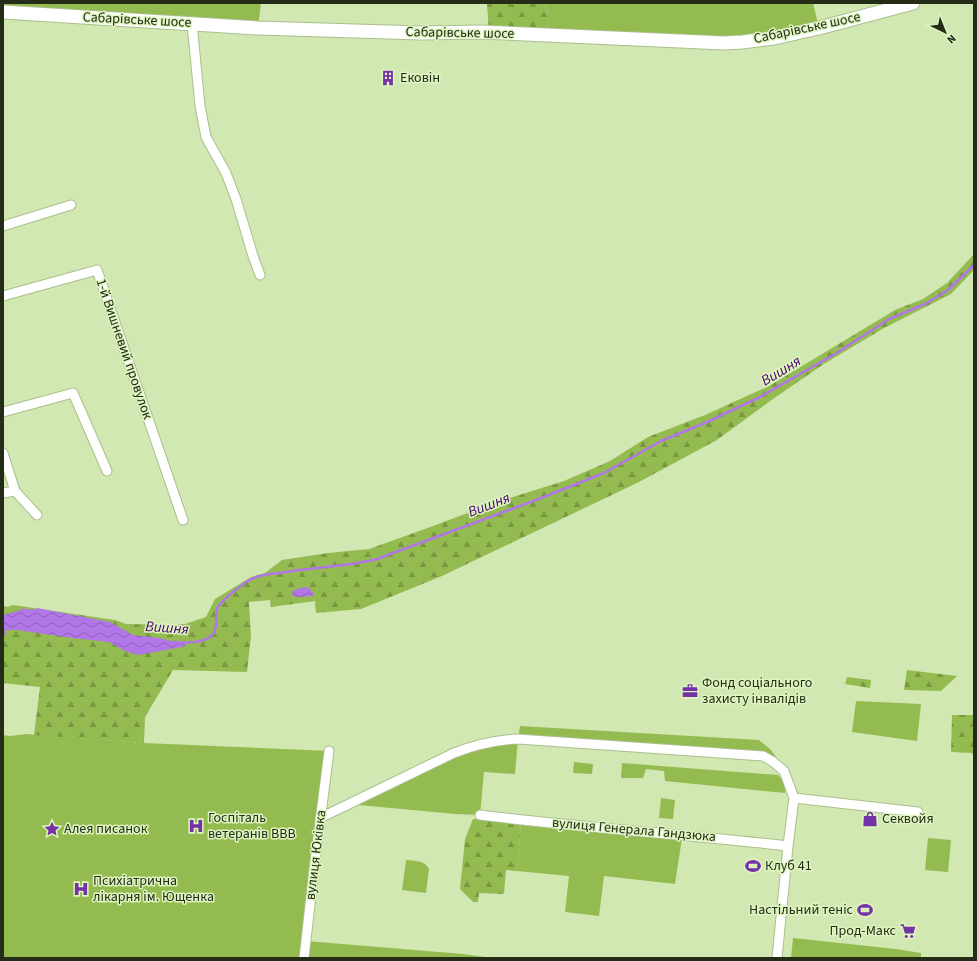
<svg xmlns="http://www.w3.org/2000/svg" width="977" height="961" font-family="'Source Sans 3',sans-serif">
	<defs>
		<pattern id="forest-firs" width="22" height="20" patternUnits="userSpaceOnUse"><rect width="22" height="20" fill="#94bb50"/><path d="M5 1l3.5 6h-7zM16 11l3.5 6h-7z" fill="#799841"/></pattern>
		<pattern id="water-waves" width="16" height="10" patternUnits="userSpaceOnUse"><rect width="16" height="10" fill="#b176e7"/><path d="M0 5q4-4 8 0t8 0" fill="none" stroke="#9061ba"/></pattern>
	</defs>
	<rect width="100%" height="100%" fill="#d2e8b3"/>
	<g fill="#94bb50">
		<polygon points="3,3 261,3 258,28 3,8"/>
		<polygon points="545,3 813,3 819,28 774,38 550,36"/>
		<polygon points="856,701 921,704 917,741 852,732"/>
		<polygon points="520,726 759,740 771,750 780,763 768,759 518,739 515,774 484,772 480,815 455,814 348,804 454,753 518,739"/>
		<polygon points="26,734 144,743 329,751 306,941 463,954 493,958 3,958 3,735 10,736"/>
		<polygon points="574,762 593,764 592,774 573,773"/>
		<polygon points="622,763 778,775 785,783 785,793 665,781 664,771 646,769 643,778 621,778"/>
		<polygon points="661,798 675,800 673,819 659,818"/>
		<polygon points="521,824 682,838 675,884 604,876 599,916 565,912 569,876 517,871"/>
		<polygon points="928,838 951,840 948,872 925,870"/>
		<path d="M406 860C414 861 425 860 429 869L426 893 402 890Z"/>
		<polygon points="793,938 896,949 921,953 921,958 791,958"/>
	</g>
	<g fill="url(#forest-firs)">
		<polygon points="487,3 545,3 550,36 489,33"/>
		<polygon points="974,254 974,270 951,294 884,328 824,364 770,401 717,440 637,483 442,576 361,609 316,613 315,601 271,607 270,600 249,602 251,636 247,672 173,670 145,717 144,743 34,735 40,687 3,683 3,606 7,607 13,605 115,620 126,624 132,624 176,625 185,624 206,617 215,599 251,577 265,573 282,560 328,553 369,549 422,530 500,501 564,481 610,461 648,437 705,415 769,386 895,310 923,299 947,283"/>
		<polygon points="907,670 957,676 941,691 904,690"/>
		<polygon points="847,677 871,680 870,688 845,684"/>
		<polygon points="952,715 974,715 974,757 972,753 951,752"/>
		<polygon points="473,819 521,824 517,871 506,870 504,894 479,893 478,902 473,902 460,889 465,839"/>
	</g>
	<g fill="url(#water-waves)">
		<polygon points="306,587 310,589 313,593 313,596 295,597 293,596 292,592 296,589"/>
		<polygon points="37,608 110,622 133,635 159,638 175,642 184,642 186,645 185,646 182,647 138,655 125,651 109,642 72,638 17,630 6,630 5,631 5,635 3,637 3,615 22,610 35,610"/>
	</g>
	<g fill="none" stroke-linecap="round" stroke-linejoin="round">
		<g stroke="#b176e7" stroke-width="2.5">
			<polyline points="20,611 22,610 39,611"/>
			<path d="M173 642C183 643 206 644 213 634 215 631 216 626 216 622 217 617 215 612 218 607 222 600 240 586 248 581 257 575 269 574 280 573 312 567 345 567 377 559L536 500 604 473 661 441 705 423 758 398 835 354 889 319 925 304 948 290 974 265"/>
		</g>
		<defs>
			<g id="street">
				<polyline points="192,23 200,106 206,137 226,173 236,199 253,256 260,275"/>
				<polyline points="3,226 71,205"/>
				<polyline points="3,296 97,270 183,520"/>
				<polyline points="3,412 73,393 107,471"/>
				<polyline points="3,453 15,491 37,515"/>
				<polyline points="3,493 15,491"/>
				<polyline points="794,798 918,812"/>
				<path d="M480 815C582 828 686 834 788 846"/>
				<path d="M320 818 454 753C475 745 495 740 518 739L763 756 772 761 784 771 794 798 788 846 777 958"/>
				<polyline points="304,958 314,869 329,751"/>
			</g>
			<polyline id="secondary" points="3,12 258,28 421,33 481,32 724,43 742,42 774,38 819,28 913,3"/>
		</defs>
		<use href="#street" stroke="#aabf8c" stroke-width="11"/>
		<use href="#secondary" stroke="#aabf8c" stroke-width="15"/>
		<use href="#street" stroke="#fff" stroke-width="9"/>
		<use href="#secondary" stroke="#fff" stroke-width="13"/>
	</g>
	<defs>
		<symbol id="building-bare" viewBox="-9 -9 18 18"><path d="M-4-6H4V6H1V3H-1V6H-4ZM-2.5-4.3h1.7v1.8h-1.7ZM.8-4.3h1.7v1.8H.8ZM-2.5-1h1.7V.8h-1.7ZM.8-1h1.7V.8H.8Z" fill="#7432a7" stroke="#dff5c0" stroke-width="2.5" paint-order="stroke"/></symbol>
		<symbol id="office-bare" viewBox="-9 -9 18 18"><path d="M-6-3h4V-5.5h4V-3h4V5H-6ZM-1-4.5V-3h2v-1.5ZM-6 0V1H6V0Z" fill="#7432a7" stroke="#dff5c0" stroke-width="2.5" paint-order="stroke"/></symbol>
		<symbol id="shop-bare" viewBox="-9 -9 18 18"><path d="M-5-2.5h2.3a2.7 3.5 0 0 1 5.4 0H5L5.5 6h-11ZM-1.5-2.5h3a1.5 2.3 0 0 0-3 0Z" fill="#7432a7" stroke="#dff5c0" stroke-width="2.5" paint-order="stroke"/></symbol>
		<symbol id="hospital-bare" viewBox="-9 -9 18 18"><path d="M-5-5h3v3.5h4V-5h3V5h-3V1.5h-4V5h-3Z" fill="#7432a7" stroke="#dff5c0" stroke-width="2.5" paint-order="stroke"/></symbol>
		<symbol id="sight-bare" viewBox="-9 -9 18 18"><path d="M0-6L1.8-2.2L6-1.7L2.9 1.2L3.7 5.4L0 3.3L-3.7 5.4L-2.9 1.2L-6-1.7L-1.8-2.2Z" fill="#7432a7" stroke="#dff5c0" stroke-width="2.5" paint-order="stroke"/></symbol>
		<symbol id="stadium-bare" viewBox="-9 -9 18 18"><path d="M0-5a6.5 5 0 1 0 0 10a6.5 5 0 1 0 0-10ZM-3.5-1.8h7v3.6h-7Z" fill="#7432a7" stroke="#dff5c0" stroke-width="2.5" paint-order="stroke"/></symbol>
		<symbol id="supermarket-bare" viewBox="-9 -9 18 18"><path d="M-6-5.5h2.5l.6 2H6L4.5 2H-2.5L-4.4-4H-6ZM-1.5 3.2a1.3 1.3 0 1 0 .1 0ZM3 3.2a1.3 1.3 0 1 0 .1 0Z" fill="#7432a7" stroke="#dff5c0" stroke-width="2.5" paint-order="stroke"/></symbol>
	</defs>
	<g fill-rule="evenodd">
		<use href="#building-bare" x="377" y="67" width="22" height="22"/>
		<use href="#office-bare" x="679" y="680" width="22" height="22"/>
		<use href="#shop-bare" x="859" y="808" width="22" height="22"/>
		<use href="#hospital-bare" x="185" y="815" width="22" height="22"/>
		<use href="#sight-bare" x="41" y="818" width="22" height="22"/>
		<use href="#stadium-bare" x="742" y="855" width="22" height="22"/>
		<use href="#hospital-bare" x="70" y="878" width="22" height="22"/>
		<use href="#stadium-bare" x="854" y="899" width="22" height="22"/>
		<use href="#supermarket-bare" x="897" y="920" width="22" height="22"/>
	</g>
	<g text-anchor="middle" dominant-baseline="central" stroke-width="3" stroke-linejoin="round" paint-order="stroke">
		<g font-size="14" fill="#242c18" stroke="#dff5c0">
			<text transform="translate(137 20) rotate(3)">Сабарівське шосе</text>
			<text transform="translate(807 28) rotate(-12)">Сабарівське шосе</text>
			<text transform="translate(460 33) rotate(1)">Сабарівське шосе</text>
			<text transform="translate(124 349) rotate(71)">1-й Вишневий провулок</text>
			<text transform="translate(634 830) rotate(5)">вулиця Генерала Гандзюка</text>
			<text transform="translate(316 855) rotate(-83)">вулиця Юківка</text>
		</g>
		<g font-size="14" fill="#242c18" stroke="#dff5c0" text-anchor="start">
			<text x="400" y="78">Ековін</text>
			<text x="702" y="683">Фонд соціального<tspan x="702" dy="16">захисту інвалідів</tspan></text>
			<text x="208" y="818">Госпіталь<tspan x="208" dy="16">ветеранів ВВВ</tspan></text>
			<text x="882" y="819">Секвойя</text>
			<text x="64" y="829">Алея писанок</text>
			<text x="765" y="866">Клуб 41</text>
			<text x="93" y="881">Психіатрична<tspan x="93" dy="16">лікарня ім. Ющенка</tspan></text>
			<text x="853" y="910" text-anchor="end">Настільний теніс</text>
			<text x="896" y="931" text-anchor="end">Прод-Макс</text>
		</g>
		<g font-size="15" font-style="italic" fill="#47036f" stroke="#dff5c0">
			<text transform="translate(781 371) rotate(-31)">Вишня</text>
			<text transform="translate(489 505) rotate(-21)">Вишня</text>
			<text transform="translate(167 628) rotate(4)">Вишня</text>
		</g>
	</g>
	<rect width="977" height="961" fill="none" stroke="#242c18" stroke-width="8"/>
	<g transform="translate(945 32) rotate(137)" stroke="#dff5c0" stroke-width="3" paint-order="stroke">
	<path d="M0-3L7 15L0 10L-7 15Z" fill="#242c18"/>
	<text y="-6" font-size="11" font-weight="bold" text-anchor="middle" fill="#242c18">N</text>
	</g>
</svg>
